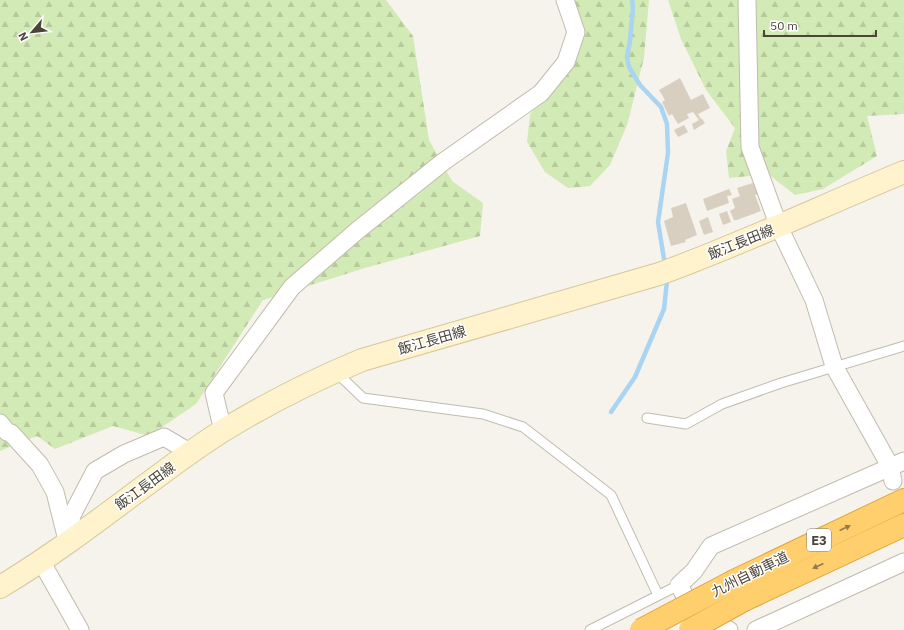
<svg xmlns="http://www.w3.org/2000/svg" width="904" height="630" font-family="'IBM Plex Sans','Noto Sans JP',sans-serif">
	<defs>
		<pattern id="forest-firs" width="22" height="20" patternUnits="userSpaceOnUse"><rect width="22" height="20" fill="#d2eab5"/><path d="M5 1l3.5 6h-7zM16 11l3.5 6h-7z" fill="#b6ca9c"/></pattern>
	</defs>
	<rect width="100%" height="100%" fill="#f6f3ec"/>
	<g fill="url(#forest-firs)">
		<polygon points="0,0 386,0 413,36 429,140 452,181 483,203 480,236 365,268 263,300 196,404 149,436 113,426 55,449 37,436 0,451"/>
		<polygon points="574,0 649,0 644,58 627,125 610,165 590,186 568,188 545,172 527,142 530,114 575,57 584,28"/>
		<polygon points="668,0 904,0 904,114 867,116 877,156 823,189 795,195 768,174 729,178 726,151 735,128 706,90 681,39"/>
	</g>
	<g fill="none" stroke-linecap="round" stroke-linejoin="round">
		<g stroke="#a9d4f2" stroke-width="4.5">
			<polyline points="632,0 633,8 630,41 627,57 629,67 640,85 661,107 667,124 668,153 658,222 665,265"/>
			<polyline points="611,412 635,377 664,309 667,281 667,277"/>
		</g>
	</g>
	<g fill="#d8cfc1">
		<polygon points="680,78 691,100 703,94 710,108 698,114 701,119 702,119 705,123 694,130 692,124 699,120 693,112 687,114 689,118 678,124 672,114 669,116 662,102 665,100 659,90"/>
		<polygon points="684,125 688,132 678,137 674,130"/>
		<polygon points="756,182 760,193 755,195 761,211 737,220 734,220 730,211 735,208 732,199 740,196 737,188"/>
		<polygon points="729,189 732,195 727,196 729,203 707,211 703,199"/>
		<polygon points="686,203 697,235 685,240 686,242 671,246 664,221 673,217 671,208"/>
		<polygon points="727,211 731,222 723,225 719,214"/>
		<polygon points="708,217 713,232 704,235 699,221"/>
	</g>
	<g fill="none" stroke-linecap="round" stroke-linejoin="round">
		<defs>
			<g id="service">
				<polyline points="336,372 363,398 483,414 523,427 611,495 658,595"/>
				<polyline points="647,418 686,424 722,404 781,383 904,346"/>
				<polyline points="590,630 679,585"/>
			</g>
			<g id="minor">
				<polyline points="747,0 750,147 779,227 814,300 834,366 890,466 893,481"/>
				<polyline points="0,423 7,432 11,433 40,465 55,492 66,536"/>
				<polyline points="223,431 214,393 292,287 358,230 443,162 541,93 566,62 576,32 565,0"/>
				<polyline points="67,542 72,515 95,471 124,454 164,437 191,453"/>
				<polyline points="41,561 80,630"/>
				<polyline points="695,615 679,585 694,571 711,546 904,461"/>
				<polyline points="724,630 727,629 729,630"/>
				<polyline points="756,630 904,562"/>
			</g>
			<path id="secondary" d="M0 587C47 559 91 526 135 493 164 472 193 449 224 430 268 403 314 380 362 360L659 274C742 244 822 206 904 172"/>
			<g id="motorway">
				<polyline points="734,581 904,500"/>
				<polyline points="744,600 904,525"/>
			</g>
		</defs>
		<use href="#service" stroke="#c2bbae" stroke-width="11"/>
		<use href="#minor" stroke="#c2bbae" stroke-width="19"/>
		<use href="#secondary" stroke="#d6c79b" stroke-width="24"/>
		<use href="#motorway" stroke="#e0a43c" stroke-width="24"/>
		<use href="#service" stroke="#fff" stroke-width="9"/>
		<use href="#minor" stroke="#fff" stroke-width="17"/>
		<use href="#secondary" stroke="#fff3cd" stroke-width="22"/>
		<use href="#motorway" stroke="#ffcf6e" stroke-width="22"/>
		<defs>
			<g id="motorway-bridge">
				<polyline points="641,630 734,581"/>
				<polyline points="690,630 744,600"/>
			</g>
		</defs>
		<use href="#motorway-bridge" stroke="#e0a43c" stroke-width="24" stroke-linecap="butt"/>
		<use href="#motorway-bridge" stroke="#ffcf6e" stroke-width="22"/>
	</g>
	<defs><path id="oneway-solid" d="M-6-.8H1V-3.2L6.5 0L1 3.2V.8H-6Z"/></defs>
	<g fill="#937c4e">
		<use href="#oneway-solid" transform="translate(845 528) rotate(-25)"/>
		<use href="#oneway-solid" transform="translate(818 566) rotate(155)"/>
	</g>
	<g text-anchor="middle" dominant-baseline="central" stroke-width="3" stroke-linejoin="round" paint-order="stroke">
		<rect fill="#fff" stroke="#817c74" stroke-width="1" x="807" y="529" width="24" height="22" rx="3"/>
		<g font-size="13" font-weight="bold" fill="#4b4439">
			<text x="819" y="540">E3</text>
		</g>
		<g font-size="14" fill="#4b4439" stroke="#fff">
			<text transform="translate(741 242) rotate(-22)">飯江長田線</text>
			<text transform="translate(432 340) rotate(-16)">飯江長田線</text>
			<text transform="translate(145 486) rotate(-36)">飯江長田線</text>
			<text transform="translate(750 574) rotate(-26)">九州自動車道</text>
		</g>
	</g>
	<g transform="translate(32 32) rotate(242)" stroke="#ffffff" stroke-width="3" paint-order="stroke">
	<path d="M0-3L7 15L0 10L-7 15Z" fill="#4b4439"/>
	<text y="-6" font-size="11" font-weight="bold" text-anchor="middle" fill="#4b4439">N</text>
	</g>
	<path d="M764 30v6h112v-6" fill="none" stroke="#4b4439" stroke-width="2"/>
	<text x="770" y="30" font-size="12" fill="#4b4439" stroke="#ffffff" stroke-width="3" paint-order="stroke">50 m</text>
</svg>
